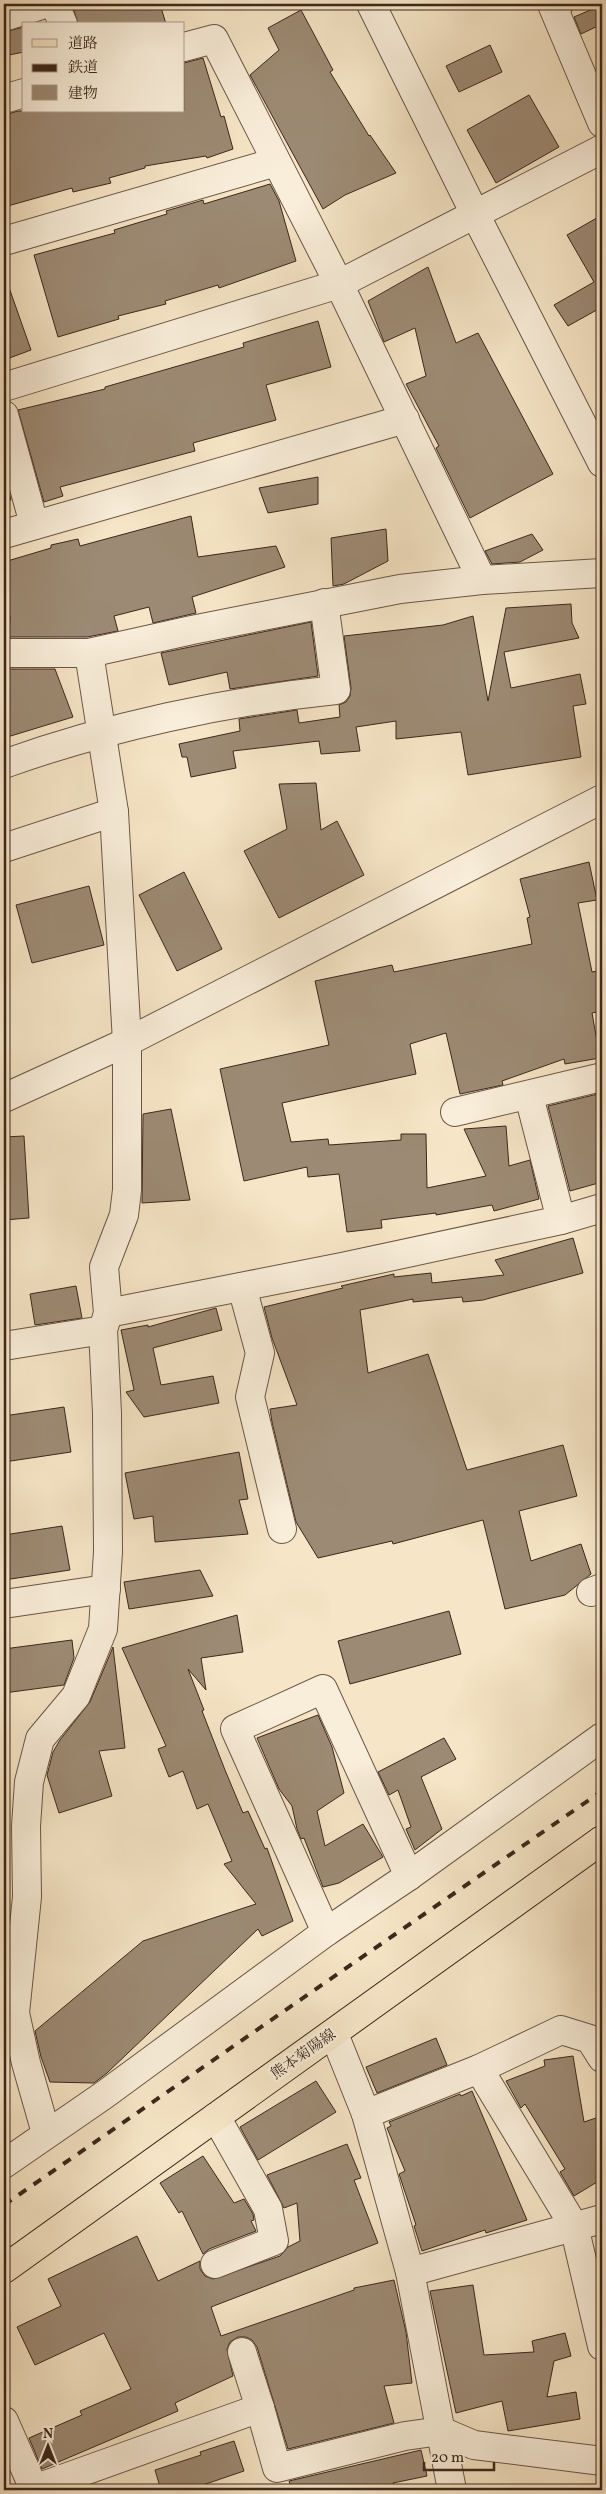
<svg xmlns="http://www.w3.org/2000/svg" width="606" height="2494" font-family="Vollkorn,'Noto Serif JP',serif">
	<rect width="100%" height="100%" fill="#f6e5c6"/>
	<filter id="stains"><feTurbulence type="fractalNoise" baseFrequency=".004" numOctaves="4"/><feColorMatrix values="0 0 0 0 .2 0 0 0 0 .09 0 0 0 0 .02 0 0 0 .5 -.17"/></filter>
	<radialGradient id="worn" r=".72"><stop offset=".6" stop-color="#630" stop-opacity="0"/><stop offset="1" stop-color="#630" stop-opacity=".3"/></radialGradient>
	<g fill="#9d8a74" stroke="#3c271b">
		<polygon points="72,4 160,4 166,24 78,24"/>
		<polygon points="602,5 602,24 581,34 574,17"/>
		<polygon points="301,10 333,70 330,72 369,136 370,135 396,173 345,195 323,209 250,75 279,50 268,28"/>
		<polygon points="24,27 24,52 4,56 4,32"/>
		<polygon points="490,45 502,72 459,92 446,66"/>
		<polygon points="203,58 221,117 224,116 233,149 207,158 206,156 145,166 145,168 109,178 111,183 73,192 72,188 4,207 4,115 18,111 184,111 184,63"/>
		<polygon points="529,95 559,147 496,183 467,130"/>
		<polygon points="270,184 279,201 296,261 219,288 218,285 165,301 166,304 118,316 119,319 58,337 34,255 115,233 114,230 167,214 166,211 203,200 204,204"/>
		<polygon points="602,215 602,307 568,326 554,305 594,282 567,235"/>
		<polygon points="428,267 456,343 478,333 553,474 470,518 436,448 439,446 406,384 426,376 415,328 384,342 368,301"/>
		<polygon points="6,279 31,350 4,360 4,280"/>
		<polygon points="318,321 331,367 266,385 276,420 193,443 195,451 60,487 63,496 44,502 18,410 105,389 105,387 244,347 243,343"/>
		<polygon points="4,473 11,500 4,502"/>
		<polygon points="318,477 318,504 268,513 259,488"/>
		<polygon points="191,516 198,557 276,546 285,567 192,597 196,613 153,623 149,607 114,616 118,631 87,637 9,637 10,616 4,617 4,562 51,548 51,545 78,539 80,546"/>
		<polygon points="386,529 388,561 344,584 333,586 331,538"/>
		<polygon points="532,534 543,550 520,562 492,564 485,551"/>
		<polygon points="571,604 572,623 579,638 504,652 511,688 580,674 586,704 573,706 581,757 468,775 461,732 396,739 396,721 356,727 360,751 321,754 319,741 233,751 236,768 191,777 187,757 182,757 179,744 240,731 239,719 297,710 299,723 340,717 339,705 346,702 350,696 351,688 344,636 443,625 473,616 488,701 506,608"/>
		<polygon points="311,622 318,676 230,689 227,672 169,685 161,653"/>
		<polygon points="4,669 55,669 73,717 4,738"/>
		<polygon points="316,783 321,830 337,821 364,875 279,918 244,851 287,829 279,784"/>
		<polygon points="589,862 597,900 578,903 592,972 602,970 602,1011 592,1013 600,1058 565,1064 564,1059 502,1081 503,1085 460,1094 446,1033 410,1044 416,1074 282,1103 291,1142 328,1139 329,1145 401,1140 401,1134 426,1134 427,1188 486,1176 464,1129 506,1126 509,1166 530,1160 539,1199 494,1211 492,1205 436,1215 436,1213 381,1220 382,1228 347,1232 339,1174 308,1177 307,1167 244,1181 220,1069 329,1045 315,981 392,965 394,972 532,944 527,918 530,917 520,879"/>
		<polygon points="184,872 222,949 177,971 139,895"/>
		<polygon points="89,886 104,945 32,963 16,905"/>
		<polygon points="602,1093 602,1182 570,1191 548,1106"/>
		<polygon points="171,1109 190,1200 142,1203 143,1114"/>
		<polygon points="24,1136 29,1218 4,1220 4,1137"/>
		<polygon points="573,1238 583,1273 483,1300 463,1302 462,1297 413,1302 413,1299 360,1310 368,1373 428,1354 467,1470 563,1445 577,1496 519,1511 531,1561 581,1544 591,1574 565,1595 505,1609 483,1520 393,1544 392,1541 318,1558 296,1522 272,1422 270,1409 297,1405 272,1338 264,1307 343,1288 341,1286 394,1274 394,1277 431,1273 432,1283 504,1275 495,1260"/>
		<polygon points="76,1286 82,1318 35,1325 30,1294"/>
		<polygon points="216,1308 222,1330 153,1348 161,1385 213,1376 219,1403 144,1417 126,1392 134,1390 121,1330 148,1325 148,1327"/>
		<polygon points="64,1407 71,1452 4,1462 4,1416"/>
		<polygon points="239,1452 248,1499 239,1500 248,1534 155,1542 153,1516 134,1519 125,1473"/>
		<polygon points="62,1526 70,1570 4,1580 4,1535"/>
		<polygon points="200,1570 213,1596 129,1609 124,1582"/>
		<polygon points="449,1611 461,1654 350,1684 338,1641"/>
		<polygon points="237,1615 243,1652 201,1658 206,1690 188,1669 204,1710 202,1711 225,1770 243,1813 248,1811 265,1849 267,1848 293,1921 262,1936 258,1929 107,2073 94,2083 50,2082 41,2057 35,2031 143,1941 256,1904 224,1864 232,1861 208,1804 197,1809 183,1771 169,1777 158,1749 166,1746 122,1648"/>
		<polygon points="72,1640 74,1658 64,1685 4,1693 4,1649"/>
		<polygon points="113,1647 125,1748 99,1751 112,1796 59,1813 47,1775 53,1752 60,1740 90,1702"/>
		<polygon points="318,1715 332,1747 344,1793 317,1811 325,1846 363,1824 383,1857 339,1883 323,1887 304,1838 301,1839 297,1829 292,1806 279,1789 257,1738"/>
		<polygon points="444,1738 456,1759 421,1777 442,1829 415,1850 406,1829 411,1827 398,1790 389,1795 378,1772"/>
		<polygon points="436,2038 447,2065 377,2093 366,2067"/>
		<polygon points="573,2056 584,2122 602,2116 602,2179 574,2196 560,2172 565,2169 525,2104 521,2108 506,2081 545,2066 544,2060"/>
		<polygon points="316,2081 336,2112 258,2160 240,2127"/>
		<polygon points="472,2091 527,2220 486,2233 485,2230 422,2251 414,2226 416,2225 399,2174 405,2171 387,2128 391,2126 389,2122 460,2094 461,2096"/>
		<polygon points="347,2144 361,2178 354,2180 378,2243 211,2307 221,2336 354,2290 354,2288 394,2280 406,2332 412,2383 384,2386 394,2423 288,2449 257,2347 252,2340 246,2337 238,2337 230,2342 227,2349 233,2376 175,2403 178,2411 42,2469 29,2438 82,2415 80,2411 131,2389 104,2333 35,2365 17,2327 61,2306 48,2279 137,2236 158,2281 200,2261 200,2269 205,2276 213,2279 280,2256 288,2247 300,2241 297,2203 284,2208 267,2175"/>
		<polygon points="203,2156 234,2203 244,2199 253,2214 254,2220 251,2221 256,2231 209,2249 203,2254 182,2211 179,2213 160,2183"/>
		<polygon points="473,2285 484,2355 534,2352 532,2341 565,2333 571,2356 554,2361 547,2397 576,2392 580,2419 508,2431 502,2401 456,2413 430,2291"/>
		<polygon points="234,2441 244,2471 197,2487 198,2490 161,2490 155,2470 201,2455 200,2452"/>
		<polygon points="421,2450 427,2476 393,2483 399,2490 292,2490 289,2481"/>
	</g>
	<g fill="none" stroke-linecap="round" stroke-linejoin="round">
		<defs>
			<g id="minor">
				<polyline points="55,4 63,24"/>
				<polyline points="371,4 475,214 602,463"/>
				<polyline points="559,4 553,7 602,123"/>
				<polyline points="4,17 45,4"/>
				<polyline points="184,47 214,39 339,284 482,580"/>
				<polyline points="4,99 24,93"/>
				<polyline points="4,241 276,162"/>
				<polyline points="4,387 339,284 602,149"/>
				<polyline points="4,415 34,524"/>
				<polyline points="4,534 405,419"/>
				<polyline points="4,653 89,653 192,630 400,589 482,580 602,573"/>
				<path d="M4 764C107 727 227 701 336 690L324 603"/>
				<polyline points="4,848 114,812"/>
				<polyline points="529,1096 561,1220"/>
				<polyline points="4,1098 127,1042 602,799"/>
				<polyline points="455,1112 602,1077"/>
				<polyline points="242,1287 260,1353 250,1397 282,1529"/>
				<polyline points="108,1313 342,1267 561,1220 602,1208"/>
				<polyline points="4,1346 103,1330"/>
				<polyline points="591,1592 602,1588"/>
				<polyline points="4,1604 106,1589"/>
				<polyline points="326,1932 235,1729 323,1689 409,1876"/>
				<polyline points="334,2034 366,2114 410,2272 452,2490"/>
				<polyline points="479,2069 574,2226 602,2346"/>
				<polyline points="366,2114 479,2069 561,2030 590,2039 602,2058"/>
				<polyline points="46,2133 26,2063 15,2013 27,1897 26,1826 29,1782 40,1739 76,1696 103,1629 108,1552 107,1413 103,1330 108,1313 104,1267 124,1215 127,1190 127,1042 114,812 89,653"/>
				<polyline points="4,2164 104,2095 326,1932 409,1876 602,1737"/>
				<polyline points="215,2264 274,2241 268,2209 216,2117"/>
				<polyline points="410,2272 602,2219"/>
				<polyline points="242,2352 260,2408"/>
				<polyline points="4,2421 34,2489 260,2408 277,2468 405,2436 441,2431 474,2445 602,2461"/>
			</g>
			<polyline id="major" points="4,2269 602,1840"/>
		</defs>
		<use href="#minor" stroke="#6a5646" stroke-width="30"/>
		<use href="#major" stroke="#3c271b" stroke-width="30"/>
		<use href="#minor" stroke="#f9eeda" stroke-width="28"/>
		<use href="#major" stroke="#f6e5c6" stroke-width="28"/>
		<polyline stroke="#3c271b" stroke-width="4" stroke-dasharray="9 9" stroke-linecap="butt" points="4,2205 602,1791"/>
	</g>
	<g text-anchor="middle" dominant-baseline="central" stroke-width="5" stroke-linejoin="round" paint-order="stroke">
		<g font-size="15" fill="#3c271b" stroke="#f9eeda">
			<text transform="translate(304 2055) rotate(-35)">熊本菊陽線</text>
		</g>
	</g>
	<rect width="606" height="2494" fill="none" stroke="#f6e5c6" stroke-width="20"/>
	<rect x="5" y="5" width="596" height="2484" fill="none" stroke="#3c271b" stroke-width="2.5"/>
	<rect x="10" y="10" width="586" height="2474" fill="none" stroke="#3c271b"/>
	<rect x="22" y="22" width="162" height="90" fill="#f9eeda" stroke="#ad9e8e"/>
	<rect x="32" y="39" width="25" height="8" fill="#f6e5c6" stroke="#ad9e8e"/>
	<text x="68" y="48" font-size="15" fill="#3c271b">道路</text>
	<rect x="32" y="64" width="25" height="8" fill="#3c271b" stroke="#ad9e8e"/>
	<text x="68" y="72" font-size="15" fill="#3c271b">鉄道</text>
	<rect x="32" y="85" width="25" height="15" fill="#9d8a74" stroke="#ad9e8e"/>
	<text x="68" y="98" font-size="15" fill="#3c271b">建物</text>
	<g transform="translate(48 2446)" stroke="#f9eeda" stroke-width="4" paint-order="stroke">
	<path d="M0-4L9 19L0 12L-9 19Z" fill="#3c271b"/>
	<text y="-8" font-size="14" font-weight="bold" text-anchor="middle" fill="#3c271b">N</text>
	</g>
	<path d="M424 2462v8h70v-8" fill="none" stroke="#3c271b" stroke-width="2.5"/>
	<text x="431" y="2462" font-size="15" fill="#3c271b" stroke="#f9eeda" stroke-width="4" paint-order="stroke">20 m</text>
	<rect width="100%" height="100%" filter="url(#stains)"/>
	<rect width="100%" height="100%" fill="url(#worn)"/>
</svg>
